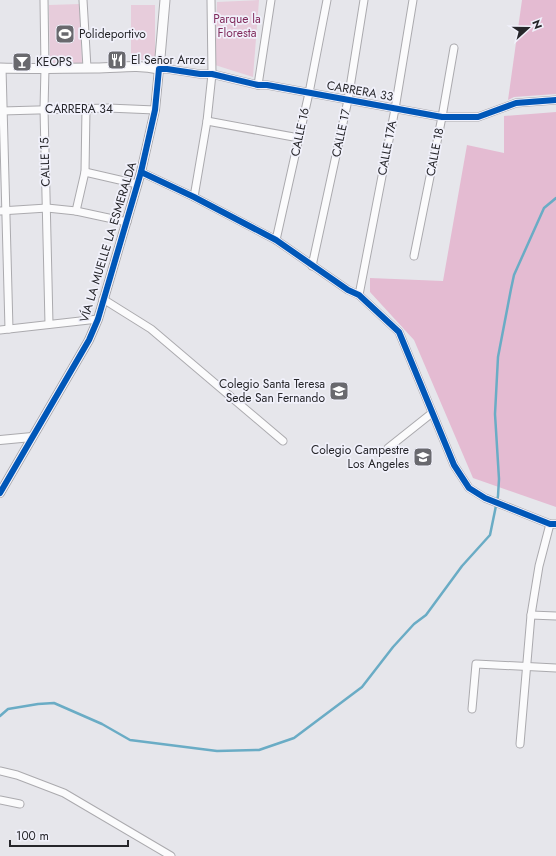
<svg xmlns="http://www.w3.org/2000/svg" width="556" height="856" font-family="Jost,sans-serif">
	<rect width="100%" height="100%" fill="#e6e6eb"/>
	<g fill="#e7ccdb">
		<polygon points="259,0 253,77 215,65 217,2"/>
		<polygon points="80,4 82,63 50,63 49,5"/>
		<rect x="131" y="5" width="24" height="55"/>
	</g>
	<g fill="#e4bbd2">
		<polygon points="522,0 556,0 556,94 514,97 508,100"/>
		<polygon points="556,112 556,507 473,478 414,340 370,292 370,278 443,281 467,145 504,153 504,116"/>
	</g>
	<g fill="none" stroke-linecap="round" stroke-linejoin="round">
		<polyline stroke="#6aacc5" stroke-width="2.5" points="0,716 8,709 38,704 54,703 102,724 130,740 217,751 259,750 294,738 362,687 393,647 414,624 426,615 462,566 490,535 498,496 499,479 495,414 498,357 511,289 514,275 544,208 556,198"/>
		<defs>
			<g id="minor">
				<polyline points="44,0 45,68 44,109 49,324"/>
				<polyline points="83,0 87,68"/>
				<polyline points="2,68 9,329"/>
				<polyline points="159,69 167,69 200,74 212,74 258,85 267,85 442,117 478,117 516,103 556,100"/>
				<polyline points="258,85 271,0"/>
				<polyline points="2,111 108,108 155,110"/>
				<polyline points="207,121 299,138"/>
				<polyline points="85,172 137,184"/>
				<polyline points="141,172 194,197 276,240 348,290 359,295 399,332 454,465 469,488 485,498 550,524 556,524"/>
				<polyline points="194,197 207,121 212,74 211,0"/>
				<polyline points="0,211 47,208 76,211 127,222"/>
				<polyline points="76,211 85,172 86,109"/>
				<polyline points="276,240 309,93 327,0"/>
				<polyline points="414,256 442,117 454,48"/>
				<polyline points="312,266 348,100 364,0"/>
				<polyline points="359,295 395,109 413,0"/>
				<polyline points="103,299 151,329 283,441"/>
				<polyline points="0,330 98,319"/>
				<polyline points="388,448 432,413"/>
				<polyline points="531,615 556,616"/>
				<polyline points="472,709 476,664 556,668"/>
				<polyline points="520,744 531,615 539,566 550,524"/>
				<polyline points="0,771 17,775 64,793 171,856"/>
				<polyline points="0,800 20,804"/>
			</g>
			<g id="tertiary">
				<polyline points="0,440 32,437"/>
				<polyline points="0,493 89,340 98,319 141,172 155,110 159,69"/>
			</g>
			<path id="secondary" d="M0 68C32 69 64 68 95 68 119 68 135 64 159 69L165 0"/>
		</defs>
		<use href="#minor" stroke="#abaaae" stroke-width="9"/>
		<use href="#tertiary" stroke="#abaaae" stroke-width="10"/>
		<use href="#secondary" stroke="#abaaae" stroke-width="11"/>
		<use href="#minor" stroke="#fbfbfc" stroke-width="7"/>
		<use href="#tertiary" stroke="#fbfbfc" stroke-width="8"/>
		<use href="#secondary" stroke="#fbfbfc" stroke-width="9"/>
		<defs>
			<g id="cycleway">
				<polyline points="141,172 194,197 276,240 348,290 359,295 399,332 454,465 469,488 485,498 550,524 556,524"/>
				<polyline points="0,493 89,340 98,319 141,172 155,110 159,69 167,69 200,74 212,74 258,85 267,85 442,117 478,117 516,103 556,100"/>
			</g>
		</defs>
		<use href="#cycleway" stroke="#f1f1fb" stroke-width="8"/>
		<use href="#cycleway" stroke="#0057b8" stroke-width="6"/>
	</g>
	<defs>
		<symbol id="stadium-square" viewBox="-11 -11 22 22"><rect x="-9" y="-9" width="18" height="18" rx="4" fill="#69696e" stroke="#f1f1fb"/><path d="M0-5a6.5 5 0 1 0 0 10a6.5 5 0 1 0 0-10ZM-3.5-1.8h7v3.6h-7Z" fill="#fff"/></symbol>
		<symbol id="restaurant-square" viewBox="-11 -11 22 22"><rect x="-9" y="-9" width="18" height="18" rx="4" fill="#69696e" stroke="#f1f1fb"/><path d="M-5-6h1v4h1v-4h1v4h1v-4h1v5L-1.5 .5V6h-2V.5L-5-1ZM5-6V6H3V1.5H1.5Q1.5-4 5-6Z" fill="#fff"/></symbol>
		<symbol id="bar-square" viewBox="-11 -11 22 22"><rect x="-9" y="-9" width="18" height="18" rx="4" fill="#69696e" stroke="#f1f1fb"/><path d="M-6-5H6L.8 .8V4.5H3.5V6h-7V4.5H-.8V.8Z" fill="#fff"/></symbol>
		<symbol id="school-square" viewBox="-11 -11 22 22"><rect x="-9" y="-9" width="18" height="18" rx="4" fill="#69696e" stroke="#f1f1fb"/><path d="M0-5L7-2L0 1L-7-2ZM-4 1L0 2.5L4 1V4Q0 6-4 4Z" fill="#fff"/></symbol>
	</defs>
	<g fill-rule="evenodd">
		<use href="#stadium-square" x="54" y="23" width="22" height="22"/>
		<use href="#restaurant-square" x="106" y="49" width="22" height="22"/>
		<use href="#bar-square" x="11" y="51" width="22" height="22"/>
		<use href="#school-square" x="328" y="380" width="22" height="22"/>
		<use href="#school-square" x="412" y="446" width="22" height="22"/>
	</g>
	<g text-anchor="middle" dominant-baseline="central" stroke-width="3.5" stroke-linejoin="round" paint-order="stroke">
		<g font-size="12" fill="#802b5c" stroke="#f1f1fb">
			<text x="237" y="19">Parque la<tspan x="237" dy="14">Floresta</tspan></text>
		</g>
		<g font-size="12" fill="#26262a" stroke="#f1f1fb" text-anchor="start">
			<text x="79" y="34">Polideportivo</text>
			<text x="131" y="60">El Señor Arroz</text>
			<text x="36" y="62">KEOPS</text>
			<text x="325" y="384" text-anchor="end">Colegio Santa Teresa<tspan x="325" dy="14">Sede San Fernando</tspan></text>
			<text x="409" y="450" text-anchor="end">Colegio Campestre<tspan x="409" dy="14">Los Angeles</tspan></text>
		</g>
		<g font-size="12" fill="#26262a" stroke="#f1f1fb">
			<text transform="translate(360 91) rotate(10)">CARRERA 33</text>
			<text x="79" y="109">CARRERA 34</text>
			<text transform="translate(300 132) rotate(-78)">CALLE 16</text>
			<text transform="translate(341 133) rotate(-78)">CALLE 17</text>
			<text transform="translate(387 148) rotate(-79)">CALLE 17A</text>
			<text transform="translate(435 152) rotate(-79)">CALLE 18</text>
			<text transform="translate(45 162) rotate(-92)">CALLE 15</text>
			<text transform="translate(108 242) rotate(-73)">VÍA LA MUELLE LA ESMERALDA</text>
		</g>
	</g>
	<g transform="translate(528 28) rotate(69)" stroke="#f1f1fb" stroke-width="3" paint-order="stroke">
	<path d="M0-3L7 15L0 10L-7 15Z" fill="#26262a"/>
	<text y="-6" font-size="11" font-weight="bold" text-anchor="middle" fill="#26262a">N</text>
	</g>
	<path d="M10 840v6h118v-6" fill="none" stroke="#26262a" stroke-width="2"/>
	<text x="16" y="840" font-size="12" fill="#26262a" stroke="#f1f1fb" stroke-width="3" paint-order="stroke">100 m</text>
</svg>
